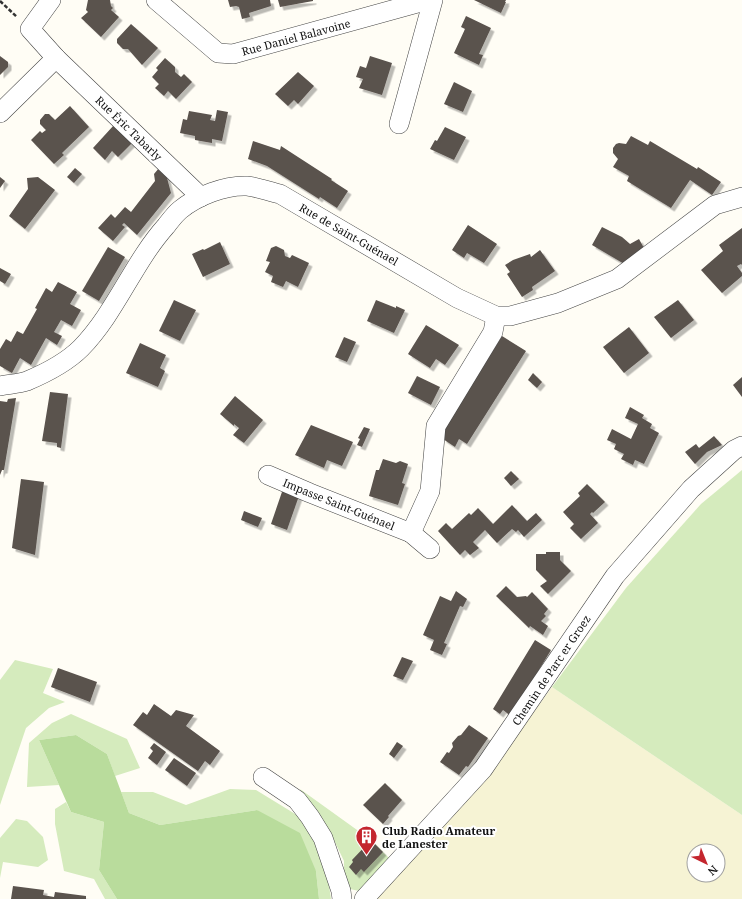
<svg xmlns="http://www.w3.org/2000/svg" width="742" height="899" font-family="'Noto Serif',serif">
	<defs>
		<filter id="shadow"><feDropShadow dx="3.5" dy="3.5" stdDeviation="0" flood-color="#0004"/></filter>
	</defs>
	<rect width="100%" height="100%" fill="#fffdf5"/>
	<path fill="#f6f3d4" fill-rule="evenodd" d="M552 687 742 815V899H376L487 776ZM694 851H718V875H694Z"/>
	<g fill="#d5ebbd">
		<polygon points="742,470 742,815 552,687 626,588 701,504"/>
		<polygon points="15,660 53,669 43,693 65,702 49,708 26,728 0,805 0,680"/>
		<polygon points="71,714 127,739 140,768 115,776 107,754 76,735 39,740 59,785 27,787 29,743 52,723"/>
		<polygon points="230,789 256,790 305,820 325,858 331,899 319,899 316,871 257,810 160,825 129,813 121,792 153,792 186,805"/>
		<polygon points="300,789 371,840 393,862 359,891 350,889 344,879 344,861 333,838"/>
		<polygon points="66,802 71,812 104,822 99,870 117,899 105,899 94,879 64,871 55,824 55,809"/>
		<polygon points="16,819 27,821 43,837 48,860 38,867 3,862 0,878 0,838"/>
	</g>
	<polygon fill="#b9dc9c" points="76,735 107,754 129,813 160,825 257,810 300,833 316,871 319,899 117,899 99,870 104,822 71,812 39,740"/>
	<g fill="#5a524d" filter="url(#shadow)">
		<polygon points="88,0 110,0 111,6 113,8 111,10 119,17 101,37 81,18 88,12 86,10"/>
		<polygon points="228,0 270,0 271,6 249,13 250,17 242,19 239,7 236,6 230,7"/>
		<polygon points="278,0 313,0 313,1 280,7"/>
		<polygon points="474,0 506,0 505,2 506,2 501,13"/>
		<polygon points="466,16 491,28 479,54 483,55 479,65 454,53 465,29 461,27"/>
		<polygon points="131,24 158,48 142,65 128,49 123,49 117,43 117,39"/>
		<polygon points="0,56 8,62 8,67 0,75"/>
		<polygon points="370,56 392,63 382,95 359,88 363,79 356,77 360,66 366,68"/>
		<polygon points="165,58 175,67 175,72 181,77 184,74 192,82 176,99 168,91 164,96 155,88 159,84 152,77 158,70 156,68"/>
		<polygon points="298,72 314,86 298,104 294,100 288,106 275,94"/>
		<polygon points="454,82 472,91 463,112 444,104"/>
		<polygon points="70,106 89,127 62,153 64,155 54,164 31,140 40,131 42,133 46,130 40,124 40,120 45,114 49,114 55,120"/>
		<polygon points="217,110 228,112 222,141 212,139 212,143 195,140 195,136 180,133 183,119 187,120 189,111 212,115 210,120 215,121"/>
		<polygon points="114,125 133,142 118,157 112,151 105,160 93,148"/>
		<polygon points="445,127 466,137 454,160 430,149 435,140 437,141"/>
		<polygon points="631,136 648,145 650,141 697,169 698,167 721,182 712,195 690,180 671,208 627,181 629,176 613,167 618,159 613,153 613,148 616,144 619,143 626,144"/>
		<polygon points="253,141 280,150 281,146 332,179 331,180 348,191 337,208 320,197 319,199 267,166 248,159"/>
		<polygon points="75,168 82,174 74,183 67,177"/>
		<polygon points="159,168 166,174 171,193 137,235 124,223 122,225 125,227 113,241 98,228 111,214 115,218 125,207 131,212 155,181 154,174"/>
		<polygon points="0,177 5,181 0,188"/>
		<polygon points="38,177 55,190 25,229 9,216 28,189 27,178"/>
		<polygon points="468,225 497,244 484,263 467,253 464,258 452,250"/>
		<polygon points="602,227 622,237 630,244 639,239 645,250 626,265 592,245"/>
		<polygon points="742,228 742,265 741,264 737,266 742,273 742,276 722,293 701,270 723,251 719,245"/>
		<polygon points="220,242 230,264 203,277 192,254 203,249 204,250"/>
		<polygon points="276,246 284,250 285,256 290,258 292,255 309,263 298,287 286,281 283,287 271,282 273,276 265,272 270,262 266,261 271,248"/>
		<polygon points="108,247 125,257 99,301 82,291"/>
		<polygon points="540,250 555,271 532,287 533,290 522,297 507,274 510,272 505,265 513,260 530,254 531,257"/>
		<polygon points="0,268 11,274 5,284 0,281"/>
		<polygon points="58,282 77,292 70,304 81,310 72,326 61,320 54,332 62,336 57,345 46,338 31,365 20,358 12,373 0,366 0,349 6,339 11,342 17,331 23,334 37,309 35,308 46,288 52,292"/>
		<polygon points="174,300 196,310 180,341 159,331"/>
		<polygon points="376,300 396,308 396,306 405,310 394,333 367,321"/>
		<polygon points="678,300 694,320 671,338 654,317"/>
		<polygon points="426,325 459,345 445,365 436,359 430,368 408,354"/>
		<polygon points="629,327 649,353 624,373 603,347"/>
		<polygon points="502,336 526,351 467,444 459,439 455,447 443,439 445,427"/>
		<polygon points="344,337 356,342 347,362 335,357"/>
		<polygon points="140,343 166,355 160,368 165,371 158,387 126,373"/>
		<polygon points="533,373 542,382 537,388 528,380"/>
		<polygon points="417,376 440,387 431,405 408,393"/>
		<polygon points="742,377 742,397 733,385"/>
		<polygon points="50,392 68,394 61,448 57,447 57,443 42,441"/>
		<polygon points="235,396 263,420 244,443 233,435 239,428 234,424 234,426 220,414"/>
		<polygon points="16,398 4,470 2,470 0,475 0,401 7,402 8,399"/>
		<polygon points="630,407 644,415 642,418 652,424 650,428 659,433 644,464 635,460 633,465 621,459 624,454 614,449 616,444 607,440 612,429 631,439 638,424 625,418"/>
		<polygon points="311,425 353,442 342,466 327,460 324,468 295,455"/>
		<polygon points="364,427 370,429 362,447 357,445 360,439 358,438"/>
		<polygon points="714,436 722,445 707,452 695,464 685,452 696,444 699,448"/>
		<polygon points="383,459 396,463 400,461 408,464 402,483 405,484 398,505 369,496 376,470 379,470"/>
		<polygon points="511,471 519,479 511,486 504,478"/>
		<polygon points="21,479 44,482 35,555 12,548"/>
		<polygon points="587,484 605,502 593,513 592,512 590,514 598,523 581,539 570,528 574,524 563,512 580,496 578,493"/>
		<polygon points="284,486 300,493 287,530 271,524"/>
		<polygon points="512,505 527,521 536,513 542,520 524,537 518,530 516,532 512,529 497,543 485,530 473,542 479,548 470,555 465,550 460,555 438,531 446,523 452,529 469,513 471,515 478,508 493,524"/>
		<polygon points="244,511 262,518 258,527 241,520"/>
		<polygon points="546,552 560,552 560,560 571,571 548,594 540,586 547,581 536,570 536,554 546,554"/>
		<polygon points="506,586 517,597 526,596 527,597 532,592 548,609 544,614 546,616 541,621 548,626 543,635 530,626 529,628 496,596"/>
		<polygon points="456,591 467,599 463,607 460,606 444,643 447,644 442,655 430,650 434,640 423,635 440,596 451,601"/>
		<polygon points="535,640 551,650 511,716 503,710 500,714 493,709"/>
		<polygon points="402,657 413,661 403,680 393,676"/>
		<polygon points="58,668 97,682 90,702 51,687"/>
		<polygon points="154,704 171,716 176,710 194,715 186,726 220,751 210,765 205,761 198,771 133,725 143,712 147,715"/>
		<polygon points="469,725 488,738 468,767 466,766 459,775 440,762 447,752 449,753 453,747 452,743 458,736 461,735"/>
		<polygon points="397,742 403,746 394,758 389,754"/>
		<polygon points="154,743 166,752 157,765 148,758 153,751 150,748"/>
		<polygon points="174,758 196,773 187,786 165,770"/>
		<polygon points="385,783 402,800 388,816 389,817 383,824 363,805"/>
		<polygon points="371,840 383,852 364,872 361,869 356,875 349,867 353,862 352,860"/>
		<polygon points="13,886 44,890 43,895 54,897 55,892 86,896 86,899 11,899"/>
	</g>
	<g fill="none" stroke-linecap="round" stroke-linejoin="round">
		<defs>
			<g id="minor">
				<polyline points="51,0 30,29 56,58 201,197"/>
				<polyline points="156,0 218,53 233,54 428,0"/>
				<polyline points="0,113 56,58"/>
				<polyline points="399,124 433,0"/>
				<path d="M0 386C9 384 18 384 27 381 46 373 67 362 81 348 116 312 133 263 166 226 170 221 175 214 180 210 197 196 225 185 247 186 258 187 270 192 280 194L457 298 496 316H510L558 303 617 279 715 205 742 197"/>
				<polyline points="268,475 310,493 411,533 430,491 436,426 493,332 496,316"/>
				<polyline points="411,533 430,549"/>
				<polyline points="263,777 297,800 310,817 323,838 341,891 342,899"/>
				<polyline points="364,899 483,769 615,576 691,489 734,450 742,446"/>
			</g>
		</defs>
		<use href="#minor" stroke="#444" stroke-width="20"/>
		<polyline stroke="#333" stroke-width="2.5" stroke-dasharray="4 2" stroke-linecap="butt" points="0,1 17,17"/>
		<use href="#minor" stroke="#fff" stroke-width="19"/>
	</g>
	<defs>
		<symbol id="building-pin" viewBox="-11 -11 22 30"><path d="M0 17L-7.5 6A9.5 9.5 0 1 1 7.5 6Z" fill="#c4262e" stroke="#fff"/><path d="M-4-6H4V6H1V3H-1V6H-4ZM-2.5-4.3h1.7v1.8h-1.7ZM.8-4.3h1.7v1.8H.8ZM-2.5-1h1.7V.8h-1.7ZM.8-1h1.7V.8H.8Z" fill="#fff"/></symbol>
	</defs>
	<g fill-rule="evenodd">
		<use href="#building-pin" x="354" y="824" width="25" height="34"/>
	</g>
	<g text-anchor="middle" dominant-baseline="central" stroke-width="4" stroke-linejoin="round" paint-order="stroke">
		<g font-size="11" fill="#111" stroke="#fff">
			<text transform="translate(296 37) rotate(-15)">Rue Daniel Balavoine</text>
			<text transform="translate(129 128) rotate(44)">Rue Éric Tabarly</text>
			<text transform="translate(349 234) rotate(30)">Rue de Saint-Guénael</text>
			<text transform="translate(339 504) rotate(22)">Impasse Saint-Guénael</text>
			<text transform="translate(551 670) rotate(-56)">Chemin de Parc er Groez</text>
		</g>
		<g font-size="11" font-weight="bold" fill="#111" stroke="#fff" text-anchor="start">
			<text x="382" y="830">Club Radio Amateur<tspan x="382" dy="13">de Lanester</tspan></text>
		</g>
	</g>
	<g transform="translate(706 863) rotate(137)"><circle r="19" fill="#ffffff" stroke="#a0a0a0"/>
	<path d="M0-3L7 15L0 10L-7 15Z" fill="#c4262e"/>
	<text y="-6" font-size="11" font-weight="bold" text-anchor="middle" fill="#111111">N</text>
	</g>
</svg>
